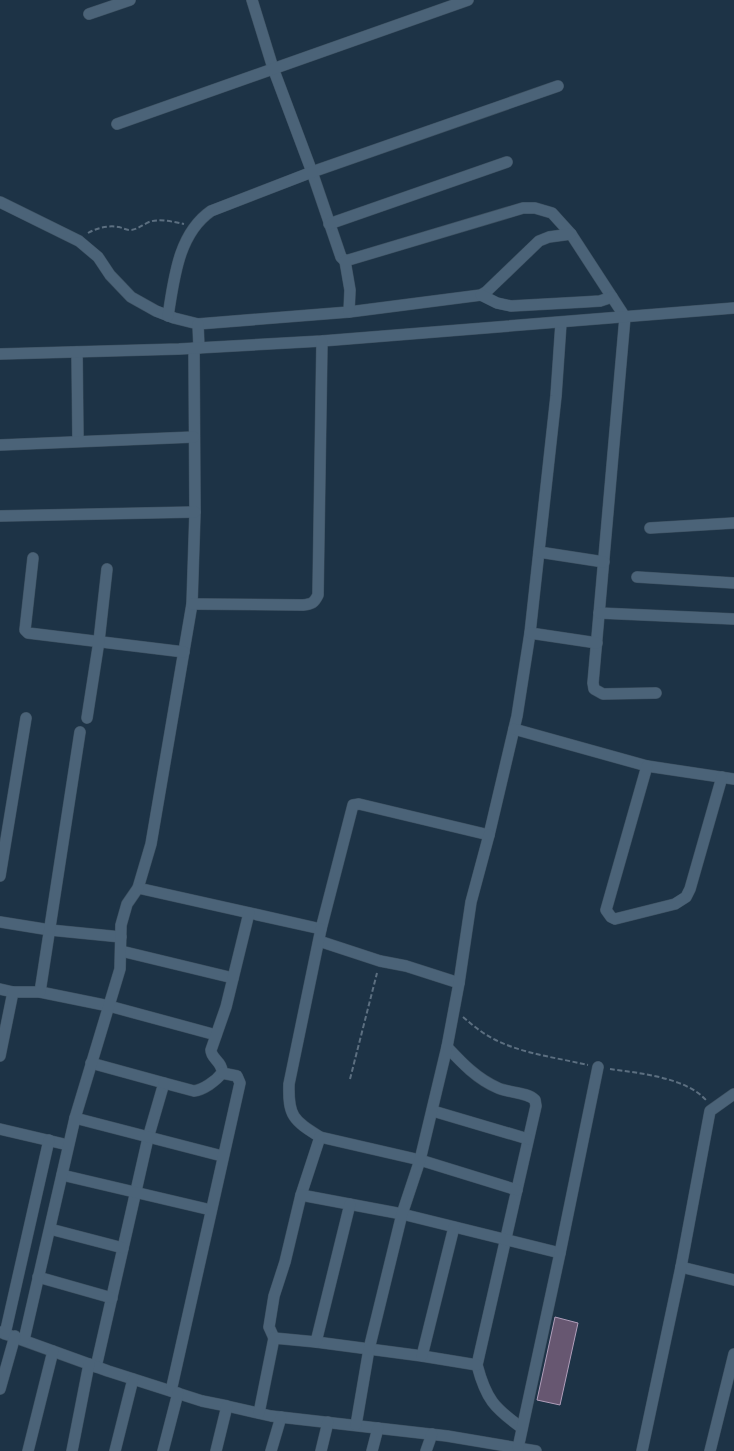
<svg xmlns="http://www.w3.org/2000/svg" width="734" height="1451" font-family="Barlow,sans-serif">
	<rect width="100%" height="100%" fill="#1d3346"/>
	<polygon fill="#675771" stroke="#b09eba" points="555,1317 578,1323 560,1405 537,1400"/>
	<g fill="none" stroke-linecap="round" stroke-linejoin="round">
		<defs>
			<g id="minor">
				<polyline points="252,0 273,68 312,172 341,257 345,261 352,259 523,208 535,208 552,213 571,234 625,317 593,683 594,689 603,694 656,693"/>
				<polyline points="89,14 130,0"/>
				<polyline points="117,124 468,0"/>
				<polyline points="0,202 79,241 98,257 110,275 131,297 156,311 174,318 198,324 349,312 481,295 486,292 539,241 549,237 571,234"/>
				<polyline points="329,224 507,162"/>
				<polyline points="345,261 350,290 349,312"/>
				<polyline points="481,295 497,303 511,306 584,302 600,301 612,297"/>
				<path d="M168 316C174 279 178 234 211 211L312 172 558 86"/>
				<polyline points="198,324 199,348"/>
				<polyline points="194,348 195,512 192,604 151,844 138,888 321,929 353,805 359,804 489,835 517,716 530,633 556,396 561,323"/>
				<polyline points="77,352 78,441"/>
				<polyline points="0,354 179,349 322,341 734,308"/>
				<polyline points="0,445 194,437"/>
				<polyline points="0,516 195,512"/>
				<polyline points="650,528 734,523"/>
				<polyline points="539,552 604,562"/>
				<polyline points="33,558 25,630 28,633 184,652"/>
				<polyline points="637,577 734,583"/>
				<path d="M192 604 303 605C312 604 314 603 318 595L322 341"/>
				<polyline points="599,613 734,619"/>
				<polyline points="530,633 597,643"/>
				<polyline points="87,718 99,641 107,569"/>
				<polyline points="514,729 647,766 734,779"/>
				<polyline points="647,766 606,910 611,917 615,919 675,904 686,897 690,889 722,777"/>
				<polyline points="0,876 26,718"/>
				<polyline points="0,922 50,930 121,937"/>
				<polyline points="319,941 380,961 406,966 459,983"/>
				<polyline points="121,951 233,978"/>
				<polyline points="0,989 13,992"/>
				<polyline points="40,992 109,1006 216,1035"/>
				<path d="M447 1047C462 1063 477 1079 498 1088 509 1093 527 1092 535 1100L536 1106 477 1365C486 1399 494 1408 522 1428"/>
				<polyline points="0,1056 13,992 40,992 80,732"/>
				<polyline points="91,1063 164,1083 148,1138 96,1367"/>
				<path d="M164 1083 194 1091C203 1090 216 1081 222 1073 223 1062 211 1059 211 1050L226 1007 249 913"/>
				<polyline points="433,1111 528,1139"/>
				<polyline points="75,1118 222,1156"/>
				<polyline points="0,1129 68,1145"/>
				<path d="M320 1137C293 1120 288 1116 289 1084L321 929"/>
				<polyline points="62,1175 211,1210"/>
				<polyline points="301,1195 320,1137 420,1160 517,1190"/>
				<polyline points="50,1229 123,1248"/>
				<polyline points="681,1267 734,1280"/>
				<polyline points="38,1277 112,1298"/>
				<polyline points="0,1332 108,1371 202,1401 227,1406 271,1416 447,1436 536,1451"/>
				<polyline points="5,1334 49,1140"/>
				<polyline points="274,1338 269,1327 274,1296 285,1262 301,1195 402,1214 560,1253"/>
				<polyline points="24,1340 75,1118 120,969 121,925 127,904 138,888"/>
				<polyline points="316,1342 422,1356 477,1365"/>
				<polyline points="422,1356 454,1227"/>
				<polyline points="0,1389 15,1336"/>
				<polyline points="171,1391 240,1083 237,1076 222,1073"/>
				<polyline points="259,1413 274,1338 316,1342 350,1204"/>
				<polyline points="356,1425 369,1349 402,1214 420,1160 447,1047 459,983 471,902 489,835"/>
				<polyline points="518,1448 560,1253 598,1067"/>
				<polyline points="28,1451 53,1351"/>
				<polyline points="72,1451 89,1364"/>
				<polyline points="115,1451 133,1379"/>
				<polyline points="163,1451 178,1393"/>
				<polyline points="216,1451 227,1406"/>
				<polyline points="271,1451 281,1417"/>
				<polyline points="321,1451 328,1422"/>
				<polyline points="372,1451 378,1428"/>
				<polyline points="426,1451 432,1434"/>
				<polyline points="642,1451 681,1267 710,1111 734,1094"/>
				<polyline points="710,1451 734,1354"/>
			</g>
		</defs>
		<use href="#minor" stroke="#3d5060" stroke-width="12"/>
		<g stroke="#5c6f80" stroke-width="2" stroke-dasharray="5 2.5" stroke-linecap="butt">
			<path d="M88 233C97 228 108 225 119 227 123 228 126 230 130 230 137 230 142 225 149 222 160 218 173 222 184 224"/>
			<path d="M463 1017C470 1023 477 1029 485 1034 515 1053 554 1057 588 1065"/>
			<path d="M610 1069C638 1073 685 1077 706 1100"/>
			<polyline points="350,1079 377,973"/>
		</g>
		<use href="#minor" stroke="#4b6378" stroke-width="11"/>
	</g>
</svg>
